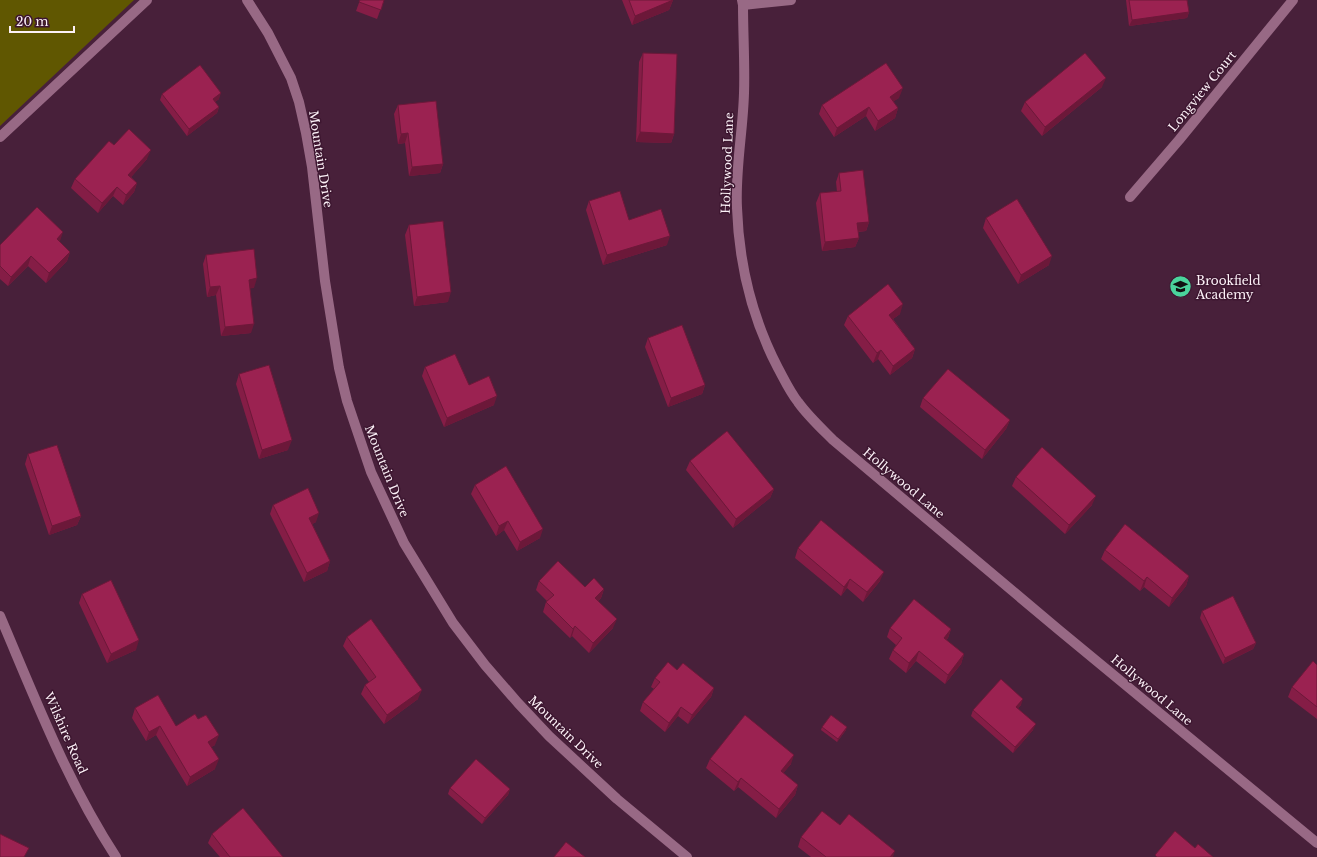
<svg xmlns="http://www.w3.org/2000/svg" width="1317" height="857" font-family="'Libre Baskerville',serif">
	<rect width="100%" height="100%" fill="#48203a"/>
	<polygon fill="#605701" points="0,0 134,0 0,126"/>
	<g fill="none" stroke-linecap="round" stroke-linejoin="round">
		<g stroke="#986985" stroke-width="10">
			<polyline points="247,0 268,33 291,78 299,102 306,133 312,167 325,281 339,368 347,401 371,472 404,543 453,623 485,665 518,703 549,736 617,799 687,857"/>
			<path d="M742 0 743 5C743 34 745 64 744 93 743 131 735 170 737 208 739 265 752 318 778 368 784 379 790 392 798 402 808 416 821 428 833 440L1059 630 1317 843"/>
			<polyline points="743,5 791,0"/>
			<polyline points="0,137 147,0"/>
			<polyline points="1130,197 1179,140 1293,0"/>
			<path d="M0 616C35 698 67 782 116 857"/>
		</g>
	</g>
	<g fill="#851d46">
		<polygon points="360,0 384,0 377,19 356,11"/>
		<polygon points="622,0 673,0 669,10 632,25"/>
		<polygon points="1126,0 1187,0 1189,12 1187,18 1129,26"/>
		<polygon points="643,53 674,134 671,143 636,142 639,62"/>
		<polygon points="1102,87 1042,136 1021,111 1025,102"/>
		<polygon points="162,94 219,99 215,102 219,107 217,113 187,136 160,100"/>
		<polygon points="899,98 893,101 898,108 895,118 875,131 866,116 834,137 819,114 822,105"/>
		<polygon points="398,105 443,164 440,173 409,176 405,143 398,144 394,114"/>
		<polygon points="114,145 147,159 131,177 137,183 134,192 123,205 113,196 98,213 71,188 75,179"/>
		<polygon points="839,173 869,222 866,231 858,232 859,238 855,247 822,251 816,203 820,193 837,192 836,182"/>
		<polygon points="589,201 629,220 667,245 603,265 586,210"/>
		<polygon points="986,218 1049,265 1018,284 983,228"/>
		<polygon points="409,225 448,302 414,306 405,235"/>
		<polygon points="59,242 70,252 67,261 46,283 28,266 8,286 0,279 0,245"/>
		<polygon points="206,255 254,288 250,288 251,333 221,336 216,295 207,297 203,264"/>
		<polygon points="900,314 893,319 915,349 912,358 890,375 878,359 873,363 844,325 848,316"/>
		<polygon points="648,338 705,385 702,394 668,407 645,347"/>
		<polygon points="425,367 469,385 494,405 444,427 422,376"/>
		<polygon points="239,374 288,450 259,459 236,384"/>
		<polygon points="923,398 1010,420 1006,429 982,459 920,407"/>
		<polygon points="28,454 81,516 77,525 49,535 25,464"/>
		<polygon points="690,461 774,489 770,498 733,528 686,470"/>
		<polygon points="1016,477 1092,505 1065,534 1012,486"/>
		<polygon points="475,485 540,538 517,551 504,530 496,536 471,494"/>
		<polygon points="273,505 316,522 312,524 330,561 327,571 304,582 270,514"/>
		<polygon points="798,548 880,581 863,602 847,588 841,596 795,558"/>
		<polygon points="1105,550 1189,576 1186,586 1169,607 1144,587 1140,591 1101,559"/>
		<polygon points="539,581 585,587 604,589 601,598 598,601 613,628 589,653 572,636 570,638 543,612 546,602 547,601 536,590"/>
		<polygon points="82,594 136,650 107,663 79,603"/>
		<polygon points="1202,611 1256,643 1253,649 1223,664 1200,618"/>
		<polygon points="890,628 951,629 948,638 946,640 964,654 961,664 945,684 916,661 906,673 889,659 893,650 896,645 887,637"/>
		<polygon points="347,637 418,699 384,724 361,694 365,685 369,682 343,646"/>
		<polygon points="1317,665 1317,719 1288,697 1292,687"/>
		<polygon points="677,670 714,688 711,697 688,724 678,716 665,732 640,711 643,702 654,689 651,687 655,678"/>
		<polygon points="1021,705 1018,708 1033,730 1013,753 971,716 973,710"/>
		<polygon points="135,708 176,726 215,745 211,747 215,769 187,786 156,735 146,741 132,718"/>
		<polygon points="822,727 846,730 837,742 821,730"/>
		<polygon points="710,759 791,764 783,773 798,785 795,795 776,818 738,787 734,791 706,768"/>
		<polygon points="450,788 510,789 508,795 482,824 448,794"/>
		<polygon points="840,825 893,857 811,857 798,847 801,837"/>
		<polygon points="212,834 283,857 220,857 208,843"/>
	</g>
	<g fill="#6c1839">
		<polygon points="673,0 669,10 632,25 635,16"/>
		<polygon points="1189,12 1187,18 1129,26 1132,20"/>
		<polygon points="1106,78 1102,87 1042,136 1045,127"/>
		<polygon points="903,88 899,98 887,106 890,97"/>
		<polygon points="221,93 219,99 211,105 213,99"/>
		<polygon points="219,107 217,113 187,136 189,129"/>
		<polygon points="869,107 866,116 834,137 837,128"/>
		<polygon points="898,108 895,118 875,131 878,121"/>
		<polygon points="640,132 674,134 671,143 636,142"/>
		<polygon points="408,133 405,143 398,144 401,134"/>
		<polygon points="151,150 147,159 125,184 128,175"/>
		<polygon points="443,164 440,173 409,176 412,167"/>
		<polygon points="137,183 134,192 123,205 126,195"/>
		<polygon points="117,187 113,196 98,213 102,203"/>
		<polygon points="869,222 866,231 854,232 857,223"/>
		<polygon points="63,232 60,241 53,248 57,239"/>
		<polygon points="670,236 667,245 603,265 607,255"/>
		<polygon points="859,238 855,247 822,251 825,242"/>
		<polygon points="70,252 67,261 46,283 49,273"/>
		<polygon points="31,256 28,266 8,286 11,277"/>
		<polygon points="1052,256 1049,265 1018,284 1021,275"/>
		<polygon points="257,278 254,288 245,289 249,280"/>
		<polygon points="220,286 216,295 207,297 210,287"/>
		<polygon points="451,292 448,302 414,306 417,297"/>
		<polygon points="903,304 900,314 886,324 889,315"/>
		<polygon points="254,324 251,333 221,336 225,327"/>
		<polygon points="915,349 912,358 890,375 893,366"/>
		<polygon points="881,350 878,359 873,363 877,353"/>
		<polygon points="705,385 702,394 668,407 671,398"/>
		<polygon points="497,396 494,405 444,427 447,418"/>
		<polygon points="1010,420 1006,429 982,459 985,450"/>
		<polygon points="292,440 288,450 259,459 262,450"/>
		<polygon points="774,489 770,498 733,528 736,519"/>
		<polygon points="1096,496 1092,505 1065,534 1069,525"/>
		<polygon points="319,513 316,522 305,528 309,518"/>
		<polygon points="81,516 77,525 49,535 52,526"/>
		<polygon points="508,521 504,530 496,536 499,526"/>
		<polygon points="543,529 540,538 517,551 520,542"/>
		<polygon points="330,561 327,571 304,582 307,573"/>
		<polygon points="884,572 880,581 863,602 867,592"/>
		<polygon points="1189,576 1186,586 1169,607 1172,598"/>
		<polygon points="1147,577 1144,587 1140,591 1144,581"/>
		<polygon points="850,579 847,588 841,596 844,587"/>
		<polygon points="604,589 601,598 592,607 595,598"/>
		<polygon points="617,619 613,628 589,653 593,643"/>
		<polygon points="575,626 572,636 570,638 573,629"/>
		<polygon points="951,629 948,638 941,648 944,638"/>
		<polygon points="139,640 136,650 107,663 111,654"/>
		<polygon points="1256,643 1253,649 1223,664 1225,658"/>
		<polygon points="919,651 916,661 906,673 909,663"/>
		<polygon points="964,654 961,664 945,684 948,675"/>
		<polygon points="714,688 711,697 688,724 692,715"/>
		<polygon points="422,690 418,699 384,724 387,715"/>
		<polygon points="1023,699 1021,705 1014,713 1016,707"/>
		<polygon points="681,707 678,716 665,732 669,723"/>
		<polygon points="1036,724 1033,730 1013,753 1015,747"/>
		<polygon points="160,726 156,735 146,741 149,732"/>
		<polygon points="847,727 846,730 837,742 838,739"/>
		<polygon points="219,735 215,745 205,751 208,742"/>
		<polygon points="794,755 791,764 777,781 781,771"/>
		<polygon points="219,759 215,769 187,786 190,777"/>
		<polygon points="741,778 738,787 734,791 738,782"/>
		<polygon points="798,785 795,795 776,818 779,809"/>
		<polygon points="510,789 508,795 482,824 485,818"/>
		<polygon points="895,851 893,857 890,857"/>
	</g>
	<g fill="#9b2251" stroke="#6c1839">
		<polygon points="360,0 384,0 381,10 359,2"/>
		<polygon points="629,0 673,0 635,16"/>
		<polygon points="1129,0 1187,0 1189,12 1132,20"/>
		<polygon points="643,53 677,54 674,134 640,132"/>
		<polygon points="1085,53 1106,78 1045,127 1025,102"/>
		<polygon points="886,63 903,88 890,97 898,108 878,121 869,107 837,128 822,105"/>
		<polygon points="200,65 221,93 213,99 219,107 189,129 162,94"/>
		<polygon points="436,101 443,164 412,167 408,133 401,134 398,105"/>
		<polygon points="129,129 151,150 128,175 137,183 126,195 117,187 102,203 75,179 109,141 114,145"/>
		<polygon points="863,170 869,222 857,223 859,238 825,242 820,193 841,191 839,173"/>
		<polygon points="620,191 629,220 661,209 670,236 607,255 589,201"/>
		<polygon points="1017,199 1052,256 1021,275 986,218"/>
		<polygon points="37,207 63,232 57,239 70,252 49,273 31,256 11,277 0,266 0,245"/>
		<polygon points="443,221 451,292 417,297 409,225"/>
		<polygon points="254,249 257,278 249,280 254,324 225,327 220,286 210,287 206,255"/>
		<polygon points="888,284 903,304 889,315 915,349 893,366 881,350 877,353 848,316"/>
		<polygon points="682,325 705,385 671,398 648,338"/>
		<polygon points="455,354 469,385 489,376 497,396 447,418 425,367"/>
		<polygon points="269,365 292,440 262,450 239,374"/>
		<polygon points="948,369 1010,420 985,450 923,398"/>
		<polygon points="727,431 774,489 736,519 690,461"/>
		<polygon points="57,445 81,516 52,526 28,454"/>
		<polygon points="1042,447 1096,496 1069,525 1016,477"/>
		<polygon points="506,466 543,529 520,542 508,521 499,526 475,485"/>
		<polygon points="308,488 319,513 309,518 330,561 307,573 273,505"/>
		<polygon points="821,520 884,572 867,592 850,579 844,587 798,548"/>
		<polygon points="1125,524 1189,576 1172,598 1147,577 1144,581 1105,550"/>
		<polygon points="558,561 585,587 594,578 604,589 595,598 617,619 593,643 575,626 573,629 546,602 554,595 539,581"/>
		<polygon points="111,580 139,640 111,654 82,594"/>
		<polygon points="1233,596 1256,643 1225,658 1202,611"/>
		<polygon points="914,599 951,629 944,638 964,654 948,675 919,651 909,663 893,650 902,638 890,628"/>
		<polygon points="371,619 422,690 387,715 365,685 376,677 347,637"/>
		<polygon points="1313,661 1317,665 1317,707 1292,687"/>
		<polygon points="668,662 677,670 683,663 714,688 692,715 681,707 669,723 643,702 660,682 655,678"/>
		<polygon points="1001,679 1023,699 1016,707 1036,724 1015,747 973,710"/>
		<polygon points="158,695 176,726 195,714 198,719 206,715 219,735 208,742 219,759 190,777 160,726 149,732 135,708"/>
		<polygon points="745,715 794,755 781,771 798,785 779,809 741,778 738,782 710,759"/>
		<polygon points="831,715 847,727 838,739 822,727"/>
		<polygon points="476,759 510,789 485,818 450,788"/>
		<polygon points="243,808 283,857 230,857 212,834"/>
		<polygon points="822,811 840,825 849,814 895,851 890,857 826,857 801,837"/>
		<polygon points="1175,831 1195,848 1198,844 1213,857 1157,857 1155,855"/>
		<polygon points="0,834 29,848 24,857 0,857"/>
		<polygon points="566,842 585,857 554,857"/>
	</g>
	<defs>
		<symbol id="school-disc" viewBox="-11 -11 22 22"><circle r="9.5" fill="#4ad49c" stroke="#3d1630"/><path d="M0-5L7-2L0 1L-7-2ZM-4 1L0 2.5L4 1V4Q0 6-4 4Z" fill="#111"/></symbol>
	</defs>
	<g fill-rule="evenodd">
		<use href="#school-disc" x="1168" y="274" width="25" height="25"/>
	</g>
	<g text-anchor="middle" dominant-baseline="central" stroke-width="3" stroke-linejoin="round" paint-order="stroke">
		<g font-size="12" fill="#fcf1f7" stroke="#3d1630">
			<text transform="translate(1202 91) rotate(-51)">Longview Court</text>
			<text transform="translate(321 159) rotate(81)">Mountain Drive</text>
			<text transform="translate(727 163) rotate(-88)">Hollywood Lane</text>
			<text transform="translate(387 471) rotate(68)">Mountain Drive</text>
			<text transform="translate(904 483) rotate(40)">Hollywood Lane</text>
			<text transform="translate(1152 690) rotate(40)">Hollywood Lane</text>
			<text transform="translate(566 732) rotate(44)">Mountain Drive</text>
			<text transform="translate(66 733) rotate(66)">Wilshire Road</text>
		</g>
		<g font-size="12" fill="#fcf1f7" stroke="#3d1630" text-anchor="start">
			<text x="1196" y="280">Brookfield<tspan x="1196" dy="14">Academy</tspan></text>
		</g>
	</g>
	<path d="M10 26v6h64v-6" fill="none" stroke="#fcf1f7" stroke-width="2"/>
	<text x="16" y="26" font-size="12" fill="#fcf1f7" stroke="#3d1630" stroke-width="3" paint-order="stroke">20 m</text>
</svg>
